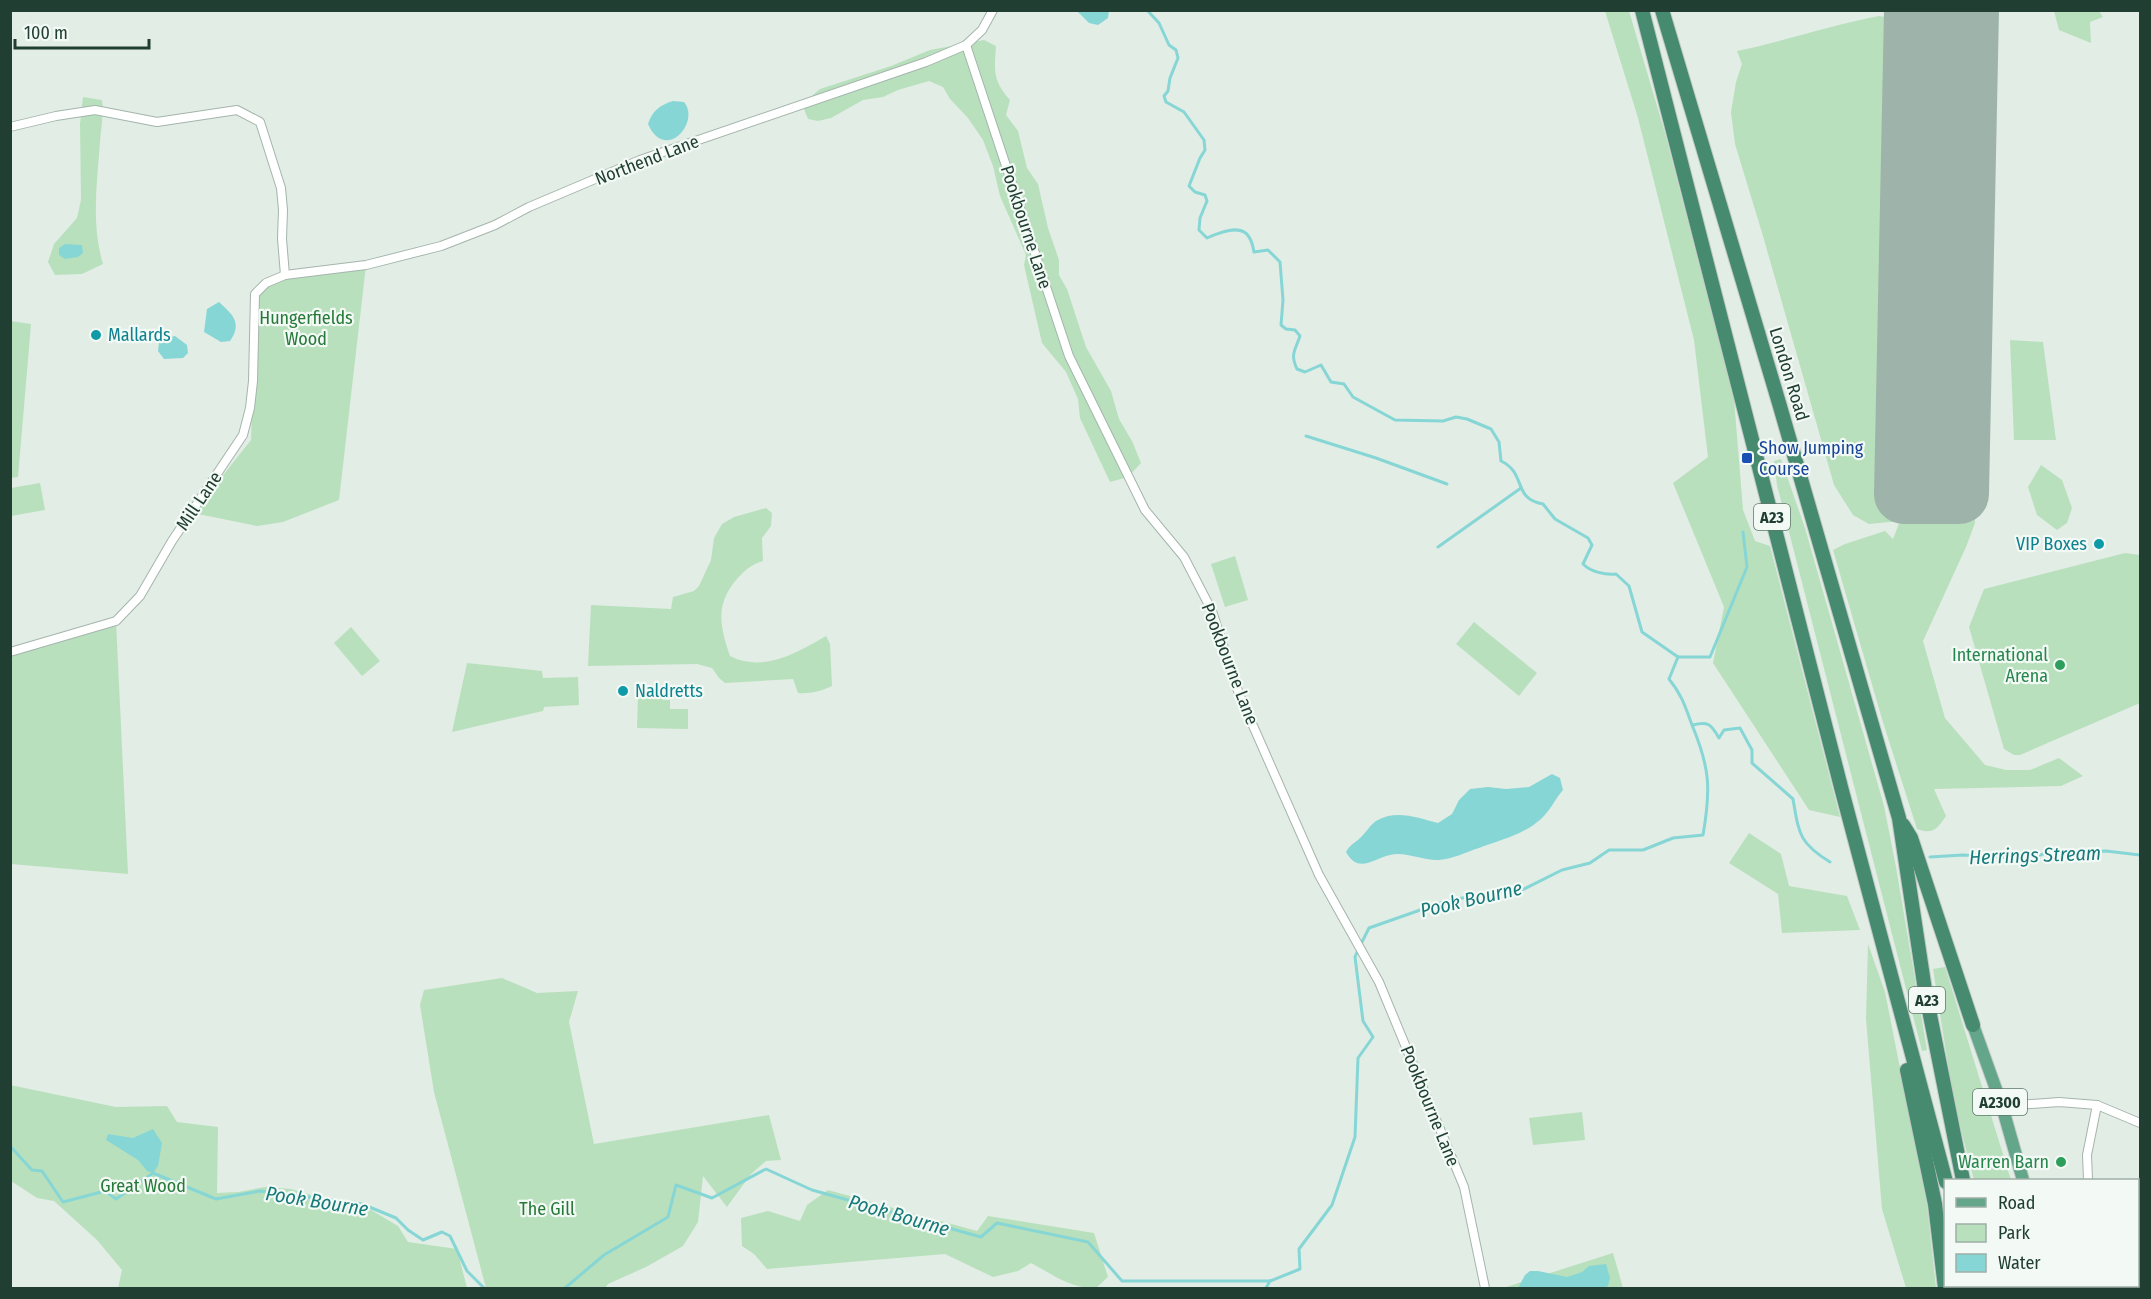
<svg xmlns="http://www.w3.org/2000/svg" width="2151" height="1299" font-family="'Fira Sans Condensed',sans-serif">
	<rect width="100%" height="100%" fill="#e2ede6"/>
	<g fill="#b9e0bd">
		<polygon points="1605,11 1629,11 1665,133 1734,399 1743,510 1755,541 1770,546 1840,817 1809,810 1713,663 1724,607 1673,483 1708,457 1694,340 1638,118"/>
		<polygon points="2054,11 2099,11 2103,17 2090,22 2091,43 2059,30"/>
		<path d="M1879 16 1913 21 1904 494 1901 520 1975 498V523L1966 547 1923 641 1945 718 1985 765 2006 770H2030L2059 758 2083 776 2061 786 1934 789 1946 816C1937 829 1933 835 1917 829L1882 719 1833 550 1845 544 1885 531 1893 539 1900 521 1869 524 1853 515 1834 485 1763 236 1735 144 1731 112 1736 82 1742 64 1737 51C1785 41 1831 25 1879 16Z"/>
		<path d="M984 40 996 46C994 71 993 81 1010 100L1006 115 1018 131 1027 168 1038 184 1048 228 1059 260V275L1067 289 1086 347 1111 391 1119 419 1132 441 1141 463 1128 477 1110 482 1080 418 1078 399 1066 372 1042 343 1024 265 1026 255 1000 196 993 166 983 140 968 118 950 99 943 87 929 81 898 90 883 97 863 100 831 118 818 121 808 119 802 104 820 89 891 66 930 50Z"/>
		<path d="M83 97 102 100C104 114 101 127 100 142 97 184 91 224 103 264L82 274 55 275 48 262 54 244 77 218 81 200 80 124Z"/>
		<polygon points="366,265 339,500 283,522 257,526 193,513 251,440 255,294 285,275"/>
		<polygon points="11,321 31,324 18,477 11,478"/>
		<polygon points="2010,340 2043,342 2056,440 2014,440"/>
		<polygon points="1781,459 1805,528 1884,806 1896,867 1927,1050 1922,1051 1777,485 1774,461"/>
		<polygon points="2041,465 2062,480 2072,508 2067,523 2057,530 2037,515 2028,487"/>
		<polygon points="40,483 45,510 11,516 11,488"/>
		<path d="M766 508 772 513 771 526 762 538 763 561C750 565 745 570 736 580 715 605 720 627 730 656 764 673 796 653 826 636L830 644 832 686C821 691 811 694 798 693L793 679 725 683 719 678 712 668 697 664 588 666 591 605 671 609 673 597 694 591 699 586 711 560 714 538 722 524 734 517Z"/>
		<polygon points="2125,553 2140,555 2140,703 2020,755 2014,755 2004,749 1969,627 1984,589"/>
		<polygon points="1235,556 1248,600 1225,607 1211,564"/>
		<polygon points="116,621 128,874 11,864 10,652"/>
		<polygon points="1474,622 1537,673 1519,696 1456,644"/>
		<polygon points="351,627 380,661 362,676 334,643"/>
		<polygon points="467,663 542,671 543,678 578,677 579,705 544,707 543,711 452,732"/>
		<polygon points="654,693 663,693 663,700 670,700 670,709 688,709 688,729 637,728 638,697 654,697"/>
		<polygon points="1749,833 1781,854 1789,886 1847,896 1860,930 1782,933 1778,894 1729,863"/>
		<polygon points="1868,944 1885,992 1927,1205 1936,1288 1906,1288 1882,1209 1866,1019"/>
		<polygon points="1945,967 2011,1180 1974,1180 1954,1103 1933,969"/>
		<polygon points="502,978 537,993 578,991 569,1022 594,1144 769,1115 781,1160 766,1161 751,1174 727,1207 703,1176 698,1222 683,1246 646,1267 608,1284 605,1288 486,1288 434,1092 420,1005 424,990"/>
		<polygon points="10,1085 116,1107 167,1106 177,1122 218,1127 217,1193 238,1192 265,1187 291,1189 322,1198 356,1201 398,1226 408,1242 457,1249 467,1288 118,1288 122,1270 97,1240 54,1201 37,1198 11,1181"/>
		<polygon points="1582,1112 1585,1140 1533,1145 1529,1118"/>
		<path d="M828 1190 977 1231 988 1216 1094 1233 1108 1277 1096 1288C1071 1289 1052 1274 1031 1263L1018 1271 993 1277 945 1254 767 1269 754 1254 742 1246 741 1218 768 1211 800 1221 807 1205Z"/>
		<polygon points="1613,1253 1623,1288 1503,1288"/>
	</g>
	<g fill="#86d6d5">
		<polygon points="1077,11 1109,10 1109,11 1108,18 1098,25 1089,23"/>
		<path d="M673 101 684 102C701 122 665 163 648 124 652 111 660 105 673 101Z"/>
		<polygon points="65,244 82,245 83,253 78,257 65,259 59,255 59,248"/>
		<path d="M219 302C232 314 243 323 230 341L221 342 204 332 207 309Z"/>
		<polygon points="175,336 187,345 188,353 183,358 164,359 158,351 159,343 166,338"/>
		<path d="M1552 774 1560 778 1563 790C1555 799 1550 811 1541 819 1523 835 1500 840 1479 848 1466 852 1453 859 1439 860 1423 861 1405 851 1390 855 1373 859 1358 874 1346 852 1350 845 1353 844 1359 839 1366 833 1369 826 1376 821 1396 809 1418 818 1438 823L1452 814 1459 800 1470 789 1488 787 1506 789 1529 787Z"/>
		<polygon points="153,1129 162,1143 158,1166 153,1173 147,1171 138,1160 106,1140 108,1134 133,1138"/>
		<polygon points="1606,1264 1610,1278 1608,1286 1603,1288 1518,1288 1525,1275 1530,1271 1538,1271 1567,1277 1582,1272 1589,1266"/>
	</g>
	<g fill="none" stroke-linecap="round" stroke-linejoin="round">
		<g stroke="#86d6d5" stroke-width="3">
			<path d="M1147 10 1159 23 1169 45 1176 50 1178 58 1170 78 1168 91 1164 96 1166 102 1184 112 1204 140 1205 150 1200 158 1189 186 1195 192 1205 195 1207 201 1200 218 1199 230 1207 238C1218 233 1241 223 1249 237 1252 241 1253 247 1254 252L1268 250 1280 262 1283 300 1281 325 1286 329 1295 330 1300 336C1295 351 1290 354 1297 369L1305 372 1321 365 1331 382 1344 384 1353 397 1395 420 1443 421 1456 417 1467 419 1491 429 1499 442 1501 461C1527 473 1512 499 1543 504L1555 519 1588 538 1592 545 1583 564C1591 572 1605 575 1616 574L1629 586 1642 632 1678 657"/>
			<polyline points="1306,436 1376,458 1447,484"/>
			<polyline points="1438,547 1521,488"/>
			<polyline points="1678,657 1710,657 1747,567 1743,532"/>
			<path d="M1693 725C1708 721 1711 724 1719 738L1724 730 1740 728 1752 750V763L1793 799C1799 834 1799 843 1830 862"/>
			<polyline points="1930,857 1963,855 2028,859 2046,853 2106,851 2140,855"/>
			<path d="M1361 944 1369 928 1443 902 1487 893 1520 891 1562 870 1590 863 1609 850H1643L1673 838 1703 835C1711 789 1710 768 1692 725 1685 706 1682 695 1669 679L1678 657"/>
			<polyline points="10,1146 32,1170 42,1171 63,1202 105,1191 116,1199 153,1173 216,1199 260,1191 362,1204 396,1218 408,1230 423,1240 442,1232 450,1236 467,1271 484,1288"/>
			<polyline points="565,1288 604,1255 668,1217 676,1185 712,1198 766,1169 812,1190 981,1237 997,1223 1088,1242 1122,1281 1270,1281 1300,1269 1299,1249 1332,1205 1355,1137 1358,1058 1373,1037 1363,1021 1355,957 1358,950"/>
			<polyline points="1266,1288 1270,1281"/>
		</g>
		<polyline stroke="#9eb4aa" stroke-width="60" points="1914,10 1904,494 1959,494 1969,10"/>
		<defs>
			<g id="minor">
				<polyline points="966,45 1069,356 1145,510 1184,557 1212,611 1239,694 1319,875 1379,982 1464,1187 1485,1288"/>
				<polyline points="10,127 56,116 95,110 157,122 237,110 260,122 281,188 283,210 282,239 285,275"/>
				<polyline points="10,652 116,621 140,596 172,541 243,435 250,408 253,381 255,294 266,283 285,275 366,265 441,246 495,225 529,207 640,160 926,62 966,45 982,30 993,10"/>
				<polyline points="2002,1106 2059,1102 2097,1105 2140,1123"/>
				<polyline points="2088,1180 2087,1155 2097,1105"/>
				<polyline points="2138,1236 2140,1221"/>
				<polyline points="2129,1286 2129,1288"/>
			</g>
			<g id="primary">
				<polyline points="1973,1025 2002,1106 2023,1180"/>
				<polyline points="2050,1286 2050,1288"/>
			</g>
			<g id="trunk">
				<polyline points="1642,10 1842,791 1946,1182"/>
				<polyline points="1662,10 1779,403 1899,818 1925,990 1963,1180"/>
				<polyline points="1903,825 1911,838 1973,1025"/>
				<polyline points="1907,1070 1935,1204 1945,1288"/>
				<polyline points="1975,1286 1976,1288"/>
				<polyline points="1993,1286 1994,1288"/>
			</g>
		</defs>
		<use href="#minor" stroke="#a4b5ac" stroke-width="10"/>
		<use href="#primary" stroke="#c1c9c6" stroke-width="14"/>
		<use href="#trunk" stroke="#c1c9c6" stroke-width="16"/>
		<use href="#minor" stroke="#fff" stroke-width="8"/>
		<use href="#primary" stroke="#63a689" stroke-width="12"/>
		<use href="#trunk" stroke="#468a6f" stroke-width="14"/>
	</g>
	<g fill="#0f9aa8" stroke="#f3f9f5" stroke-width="2">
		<circle cx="96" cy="335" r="6"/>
		<circle cx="2099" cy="544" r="6"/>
		<circle cx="623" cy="691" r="6"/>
	</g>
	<rect fill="#1a4fb4" stroke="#f3f9f5" stroke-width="2" x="1741" y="452" width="12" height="12" rx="3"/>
	<g fill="#2e9e5b" stroke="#f3f9f5" stroke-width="2">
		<circle cx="2060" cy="665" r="6"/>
		<circle cx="2061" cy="1162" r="6"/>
	</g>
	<g text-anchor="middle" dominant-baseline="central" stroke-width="4.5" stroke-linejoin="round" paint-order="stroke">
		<g fill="#f3f9f5" stroke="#5f776c" stroke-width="1.5">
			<rect x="1754" y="504" width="36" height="26" rx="4.5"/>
			<rect x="1909" y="987" width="36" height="26" rx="4.5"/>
			<rect x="1973" y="1089" width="54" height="26" rx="4.5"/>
		</g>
		<g font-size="16" font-weight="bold" fill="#203f32">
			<text x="1772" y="517">A23</text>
			<text x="1927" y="1000">A23</text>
			<text x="2000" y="1102">A2300</text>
		</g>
		<g font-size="18" fill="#203f32" stroke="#f3f9f5">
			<text transform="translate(647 160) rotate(-21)">Northend Lane</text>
			<text transform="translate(1026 227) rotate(72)">Pookbourne Lane</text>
			<text transform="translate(1789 374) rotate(73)">London Road</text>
			<text transform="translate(199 501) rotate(-56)">Mill Lane</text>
			<text transform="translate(1230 664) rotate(69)">Pookbourne Lane</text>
			<text transform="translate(1430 1106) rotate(68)">Pookbourne Lane</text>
		</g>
		<g font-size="18" fill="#277939" stroke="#f3f9f5">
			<text x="306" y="318">Hungerfields<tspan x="306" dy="21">Wood</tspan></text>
			<text x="143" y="1186">Great Wood</text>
			<text x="547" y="1209">The Gill</text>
		</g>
		<g font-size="18" fill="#0d838f" stroke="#f3f9f5" text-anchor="start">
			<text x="108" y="335">Mallards</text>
			<text x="2087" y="544" text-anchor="end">VIP Boxes</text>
			<text x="635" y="691">Naldretts</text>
		</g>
		<g font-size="18" fill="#164399" stroke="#f3f9f5" text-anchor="start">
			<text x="1759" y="448">Show Jumping<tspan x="1759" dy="21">Course</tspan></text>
		</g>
		<g font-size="18" fill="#27864d" stroke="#f3f9f5" text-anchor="end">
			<text x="2048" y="655">International<tspan x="2048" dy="21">Arena</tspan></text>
			<text x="2049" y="1162">Warren Barn</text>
		</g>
		<g font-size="20" font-style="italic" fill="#167a7a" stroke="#f3f9f5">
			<text transform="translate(2035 855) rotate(-2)">Herrings Stream</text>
			<text transform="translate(1471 899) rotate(-13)">Pook Bourne</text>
			<text transform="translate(317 1201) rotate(9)">Pook Bourne</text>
			<text transform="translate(899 1215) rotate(16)">Pook Bourne</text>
		</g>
	</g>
	<rect width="2151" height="1299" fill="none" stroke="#203f32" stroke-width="24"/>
	<rect x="1944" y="1179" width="195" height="108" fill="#f3f9f5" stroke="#9fafa7" stroke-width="1.5"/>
	<rect x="1956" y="1198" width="30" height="9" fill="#63a689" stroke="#9fafa7" stroke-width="1.5"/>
	<text x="1998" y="1209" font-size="18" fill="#203f32">Road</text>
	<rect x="1956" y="1224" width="30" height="18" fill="#b9e0bd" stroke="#9fafa7" stroke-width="1.5"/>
	<text x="1998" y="1239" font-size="18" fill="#203f32">Park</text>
	<rect x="1956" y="1254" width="30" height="18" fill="#86d6d5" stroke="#9fafa7" stroke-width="1.5"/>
	<text x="1998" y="1269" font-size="18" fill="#203f32">Water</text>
	<path d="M15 39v9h134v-9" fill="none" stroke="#203f32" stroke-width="3"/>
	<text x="24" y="39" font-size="18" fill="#203f32" stroke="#f3f9f5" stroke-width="4.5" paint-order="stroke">100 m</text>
</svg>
